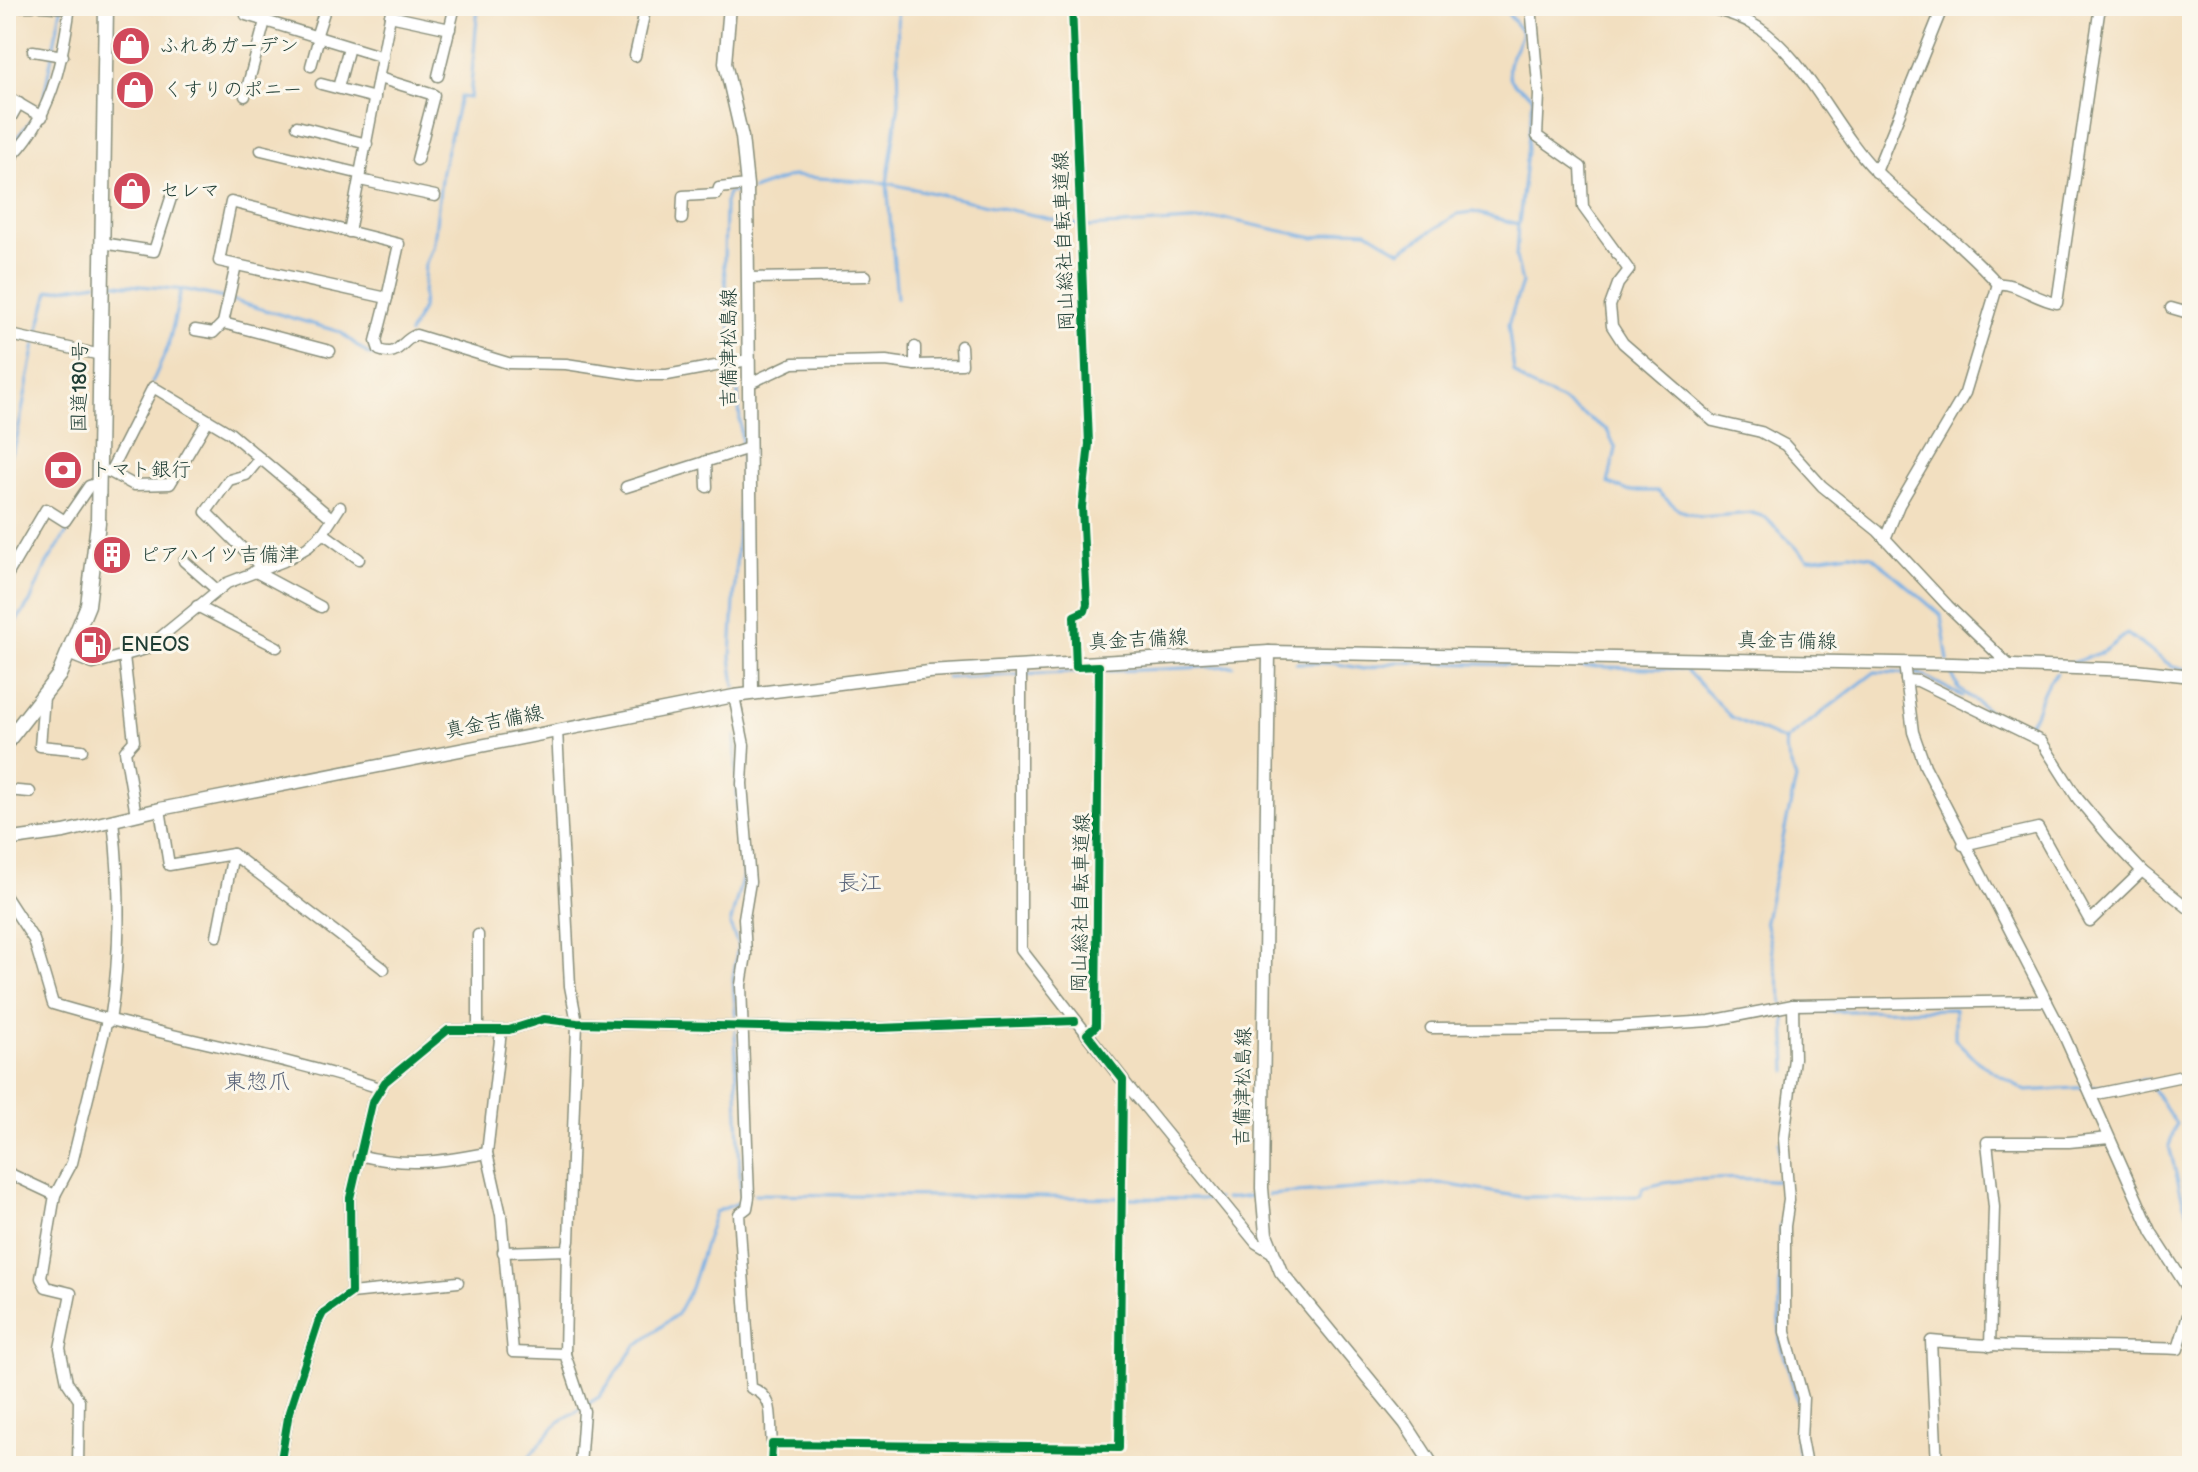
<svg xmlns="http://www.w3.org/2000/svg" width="2198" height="1472" font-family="'Balsamiq Sans','Klee One',sans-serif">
	<rect width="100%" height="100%" fill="#fbf7ec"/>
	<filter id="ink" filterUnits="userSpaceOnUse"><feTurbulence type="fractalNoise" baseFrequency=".0125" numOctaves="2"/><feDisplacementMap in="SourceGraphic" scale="16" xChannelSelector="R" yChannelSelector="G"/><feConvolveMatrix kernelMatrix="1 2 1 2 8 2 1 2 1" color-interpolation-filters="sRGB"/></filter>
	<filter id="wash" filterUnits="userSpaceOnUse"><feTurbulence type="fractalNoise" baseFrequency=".006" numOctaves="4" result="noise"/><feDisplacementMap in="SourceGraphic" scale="32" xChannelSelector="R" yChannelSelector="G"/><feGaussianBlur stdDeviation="1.8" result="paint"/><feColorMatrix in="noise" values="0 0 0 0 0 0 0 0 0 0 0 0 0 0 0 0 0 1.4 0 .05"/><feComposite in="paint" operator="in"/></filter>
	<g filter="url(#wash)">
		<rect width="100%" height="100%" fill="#f2dfc0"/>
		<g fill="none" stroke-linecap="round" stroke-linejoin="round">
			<g stroke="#74aee4" stroke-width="3">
				<polyline points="897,6 899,103 887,183 897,298"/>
				<path d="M1502 6 1522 32C1519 48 1500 65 1513 82 1519 90 1528 90 1533 98L1519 223"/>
				<polyline points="44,96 61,9"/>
				<polyline points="6,151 34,117"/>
				<polyline points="752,190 792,176 887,183 1088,227 1226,219 1315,238 1346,230 1367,231 1400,251 1458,214 1473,212 1518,224 1516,257 1522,283 1508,325 1514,372 1527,384 1561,400 1607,430 1616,449 1608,483 1628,491 1657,491 1679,510 1701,517 1752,513 1765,517 1808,559 1850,553 1872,556 1941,615 1948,661"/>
				<polyline points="105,283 187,290 224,298"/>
				<polyline points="231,300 340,332 369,355 383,355"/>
				<polyline points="409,334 422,309 425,265 434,242 442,170 460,97 470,98 478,6"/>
				<polyline points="37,336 49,291 97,283"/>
				<polyline points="734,359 724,267 725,203 728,193 741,191"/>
				<polyline points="736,367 742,446"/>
				<polyline points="152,383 168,347 181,290"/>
				<polyline points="6,463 16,442 35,344"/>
				<polyline points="6,635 30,602 46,565 93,492"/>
				<polyline points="1296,663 1332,663 1364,669 1396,662 1685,669 1731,717 1785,741"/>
				<polyline points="2069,664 2103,652 2127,634 2173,667 2192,670"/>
				<polyline points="1949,668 1959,689 1989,711"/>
				<polyline points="947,678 1233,666"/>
				<polyline points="735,686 731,657 742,454"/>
				<path d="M2017 724 2026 726C2042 713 2036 691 2057 673"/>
				<polyline points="735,736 739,851 743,875 730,925 738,945 733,979 736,1022"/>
				<polyline points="1783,1003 1765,920 1796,779 1785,749 1786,740 1875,672 1920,674 1962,696"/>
				<polyline points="1785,1010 1787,1071"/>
				<polyline points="1798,1012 1955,1009 1955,1039 1978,1062 2026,1091 2108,1086 2147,1079"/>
				<polyline points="2151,1086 2176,1124 2169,1146 2184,1205 2192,1219"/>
				<polyline points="1779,1142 1781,1166"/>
				<polyline points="1782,1174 1783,1206"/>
				<polyline points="754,1194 1218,1199"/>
				<path d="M1268 1195 1438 1183 1522 1197 1640 1196 1644 1188C1676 1177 1747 1177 1781 1181"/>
				<polyline points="1225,1199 1254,1196"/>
				<polyline points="1780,1225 1780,1340 1798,1403"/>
				<polyline points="1796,1438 1801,1466"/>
				<polyline points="521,1466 559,1422 599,1397 636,1346 677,1314 691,1288 715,1212 741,1202 735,1030"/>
			</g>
		</g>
	</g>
	<g filter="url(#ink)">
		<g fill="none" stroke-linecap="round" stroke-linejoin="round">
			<defs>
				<g id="minor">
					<polyline points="20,6 33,6"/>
					<polyline points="41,6 69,8"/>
					<polyline points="248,6 246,15 383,57"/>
					<polyline points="1531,6 1539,95 1537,136 1581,167 1583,207 1629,270 1618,284 1610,306 1612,326 1623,343 1713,421 1761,432 1785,445 1822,486 1878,531 1948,606 2010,666"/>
					<path d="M1702 6C1718 10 1735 14 1749 22 1804 51 1833 128 1876 171 1916 211 1961 242 1998 284 2016 282 2036 300 2057 303L2100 6"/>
					<polyline points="390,16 450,29"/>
					<polyline points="316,37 326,6"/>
					<polyline points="33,51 63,56"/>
					<polyline points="635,56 646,6"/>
					<polyline points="311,66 319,37"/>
					<polyline points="438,76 455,6"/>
					<polyline points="379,78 434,95 417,160"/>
					<polyline points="321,84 375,98"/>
					<polyline points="338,88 349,47"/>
					<polyline points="6,96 42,117"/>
					<polyline points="245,96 265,21"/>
					<polyline points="6,126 19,103"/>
					<polyline points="297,126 367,144"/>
					<polyline points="261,150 361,174"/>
					<path d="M6 162C51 120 62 64 70 6"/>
					<polyline points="1876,172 1943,6"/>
					<polyline points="360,180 435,196"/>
					<polygon points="231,202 399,244 387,298 219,261"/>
					<polyline points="682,219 683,196 717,194 719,188 747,185"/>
					<polyline points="349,232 392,6"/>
					<polyline points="102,243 154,251 171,198"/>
					<polyline points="749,278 866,276"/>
					<path d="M387 298 376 341 379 350C399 358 400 341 416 335L508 363 566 364 639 375H667L748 360"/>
					<polyline points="2171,308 2192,314"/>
					<polyline points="223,323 330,351"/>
					<polyline points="195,330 213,333 223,323 236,265"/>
					<polyline points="6,334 101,355"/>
					<polyline points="915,347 915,365"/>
					<polyline points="748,384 793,363 886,361 915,365 962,364 961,346"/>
					<polyline points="260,458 246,475 229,480 206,512 262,568"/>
					<polyline points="706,461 707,487"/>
					<polyline points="99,470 110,472 153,387 230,433 328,515"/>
					<polyline points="110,472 134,485 170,484 208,420"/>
					<polyline points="626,487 749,448"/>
					<polyline points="323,533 359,559"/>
					<polyline points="1885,539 1899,505 1965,393 1998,284"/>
					<polyline points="184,561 217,590"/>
					<polyline points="254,571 321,607"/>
					<polyline points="6,577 46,509 65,521 89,486 99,483"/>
					<polyline points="197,606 277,647"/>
					<polyline points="68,654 93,664 146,649 227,583 284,561 308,547 323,533 340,507"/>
					<polyline points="124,656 134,741 125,751 136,815"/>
					<polyline points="1904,663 1913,732 1925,766 2062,1031 2152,1233 2192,1295"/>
					<polyline points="1021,667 1021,949 1087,1034"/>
					<polyline points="1906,680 1918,681 2041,741 2078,799 2109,836 2142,871 2192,911"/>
					<path d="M734 696 744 745 742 784 750 882 744 918 746 955 741 985 749 1197 747 1208 739 1214 751 1388C777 1397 769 1419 772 1444"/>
					<polyline points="44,697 40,746 82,750"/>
					<polyline points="6,790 30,792"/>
					<polyline points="160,809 169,865 233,854 384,969"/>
					<polyline points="1963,845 2038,828 2090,921 2142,871"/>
					<path d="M6 897 34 940 53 1004C161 1037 273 1053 380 1088"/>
					<polyline points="478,935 478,1030"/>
					<polyline points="217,936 233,854"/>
					<polyline points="1793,1005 1794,1058 1784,1138 1789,1200 1785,1226 1785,1332 1803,1398 1801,1439 1806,1466"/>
					<path d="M110 1021C121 953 121 888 113 820"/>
					<polyline points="1431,1028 1613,1027 1710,1021 1793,1005 2047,1001"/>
					<polyline points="501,1031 487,1153 501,1215 513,1352 565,1354 584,1411 580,1466"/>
					<polyline points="1123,1080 1256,1243 1271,1252"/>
					<polyline points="2092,1095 2192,1074"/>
					<path d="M358 1155C407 1167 438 1162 487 1153"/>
					<polyline points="6,1172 55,1195 72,1163 107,1020"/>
					<polyline points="55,1195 41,1278 46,1287 71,1293 60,1348 67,1382 79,1400 78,1466"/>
					<polyline points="503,1252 567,1250 569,1241 577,1023 570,986 557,730"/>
					<polyline points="351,1293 458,1282"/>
					<polyline points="1990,1346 1994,1207 1987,1142 2069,1142 2109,1138"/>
					<polyline points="565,1354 567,1250"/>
					<polyline points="280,1466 289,1412 318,1323 323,1313 351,1293 350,1198 372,1103 385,1082 448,1030 509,1030 544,1019 577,1023 850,1029 1075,1021"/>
					<path d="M1937 1466 1931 1341C2013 1349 2095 1345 2178 1349L2192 1302"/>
				</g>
				<g id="major">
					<polyline points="730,6 725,63 742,137 747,185 752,693"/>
					<polyline points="1269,652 1262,1188 1266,1234 1281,1272 1405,1423 1433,1466"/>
					<polyline points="6,840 64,832 160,809 734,696 929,672 1269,652 1953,664 2135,670 2192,676"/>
					<polyline points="1087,1034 1123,1080"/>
				</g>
				<polyline id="highway" points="6,743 59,675 88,605 98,523 106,6"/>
			</defs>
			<use href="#minor" stroke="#888e7a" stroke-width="13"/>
			<use href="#major" stroke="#888e7a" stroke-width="15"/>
			<use href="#highway" stroke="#888e7a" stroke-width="17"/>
			<use href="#minor" stroke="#fff" stroke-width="10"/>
			<use href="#major" stroke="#fff" stroke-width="12"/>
			<use href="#highway" stroke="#fff" stroke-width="14"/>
			<defs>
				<g id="cycleway">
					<polyline points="280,1466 289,1412 318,1323 323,1313 351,1293 350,1198 372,1103 385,1082 448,1030 509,1030 544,1019 577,1023 850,1029 1075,1021"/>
					<polyline points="771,1466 772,1444 1119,1448 1123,1080 1087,1034 1096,1026 1099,666 1076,667 1074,616 1085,611 1087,604 1082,507 1089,444 1072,6"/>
				</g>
			</defs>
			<use href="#cycleway" stroke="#fbf7ec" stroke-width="13"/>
			<use href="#cycleway" stroke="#00873e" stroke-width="8"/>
		</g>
	</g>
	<defs>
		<symbol id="shop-disc" viewBox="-11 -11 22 22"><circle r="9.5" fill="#d1495b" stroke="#fbf7ec"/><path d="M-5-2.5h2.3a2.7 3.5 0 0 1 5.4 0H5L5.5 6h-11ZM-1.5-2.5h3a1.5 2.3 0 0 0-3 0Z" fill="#fff"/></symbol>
		<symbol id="bank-disc" viewBox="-11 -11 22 22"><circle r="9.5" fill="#d1495b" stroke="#fbf7ec"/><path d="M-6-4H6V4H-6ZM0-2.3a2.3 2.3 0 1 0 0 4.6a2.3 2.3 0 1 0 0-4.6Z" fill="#fff"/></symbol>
		<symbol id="building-disc" viewBox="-11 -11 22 22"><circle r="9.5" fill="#d1495b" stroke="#fbf7ec"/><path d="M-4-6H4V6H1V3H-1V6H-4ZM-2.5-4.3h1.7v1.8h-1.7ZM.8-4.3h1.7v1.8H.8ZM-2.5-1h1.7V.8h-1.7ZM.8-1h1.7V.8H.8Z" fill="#fff"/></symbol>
		<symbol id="fuel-disc" viewBox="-11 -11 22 22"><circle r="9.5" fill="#d1495b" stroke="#fbf7ec"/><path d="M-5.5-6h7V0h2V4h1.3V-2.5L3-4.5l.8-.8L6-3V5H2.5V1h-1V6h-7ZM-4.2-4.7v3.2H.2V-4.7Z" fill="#fff"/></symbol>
	</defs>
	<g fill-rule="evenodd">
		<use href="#shop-disc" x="109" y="24" width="44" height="44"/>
		<use href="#shop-disc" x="113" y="68" width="44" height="44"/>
		<use href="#shop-disc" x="110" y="169" width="44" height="44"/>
		<use href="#bank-disc" x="41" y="448" width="44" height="44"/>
		<use href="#building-disc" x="90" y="533" width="44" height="44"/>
		<use href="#fuel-disc" x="71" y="623" width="44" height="44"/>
	</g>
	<g text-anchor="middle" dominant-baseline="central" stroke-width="6" stroke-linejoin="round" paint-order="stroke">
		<g font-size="20" fill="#1f3d34" stroke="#fbf7ec" text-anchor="start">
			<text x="159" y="46">ふれあガーデン</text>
			<text x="163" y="90">くすりのポニー</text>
			<text x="160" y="191">セレマ</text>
			<text x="91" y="470">トマト銀行</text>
			<text x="140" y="555">ピアハイツ吉備津</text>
			<text x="121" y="645">ENEOS</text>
		</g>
		<g font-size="20" fill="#1f3d34" stroke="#fbf7ec">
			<text transform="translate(1064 241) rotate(-92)">岡山総社自転車道線</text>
			<text transform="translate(729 348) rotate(-90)">吉備津松島線</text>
			<text transform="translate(80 387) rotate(-89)">国道180号</text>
			<text transform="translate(1138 640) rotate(-3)">真金吉備線</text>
			<text transform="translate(1787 641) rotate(1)">真金吉備線</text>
			<text transform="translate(494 722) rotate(-11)">真金吉備線</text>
			<text transform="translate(1081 903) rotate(-89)">岡山総社自転車道線</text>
			<text transform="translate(1243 1087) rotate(-89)">吉備津松島線</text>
		</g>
		<g font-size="22" fill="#5c667a" stroke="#fbf7ec">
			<text x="860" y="883">長江</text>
			<text x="257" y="1082">東惣爪</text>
		</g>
	</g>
	<rect width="2198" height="1472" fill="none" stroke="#fbf7ec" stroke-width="32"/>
</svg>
